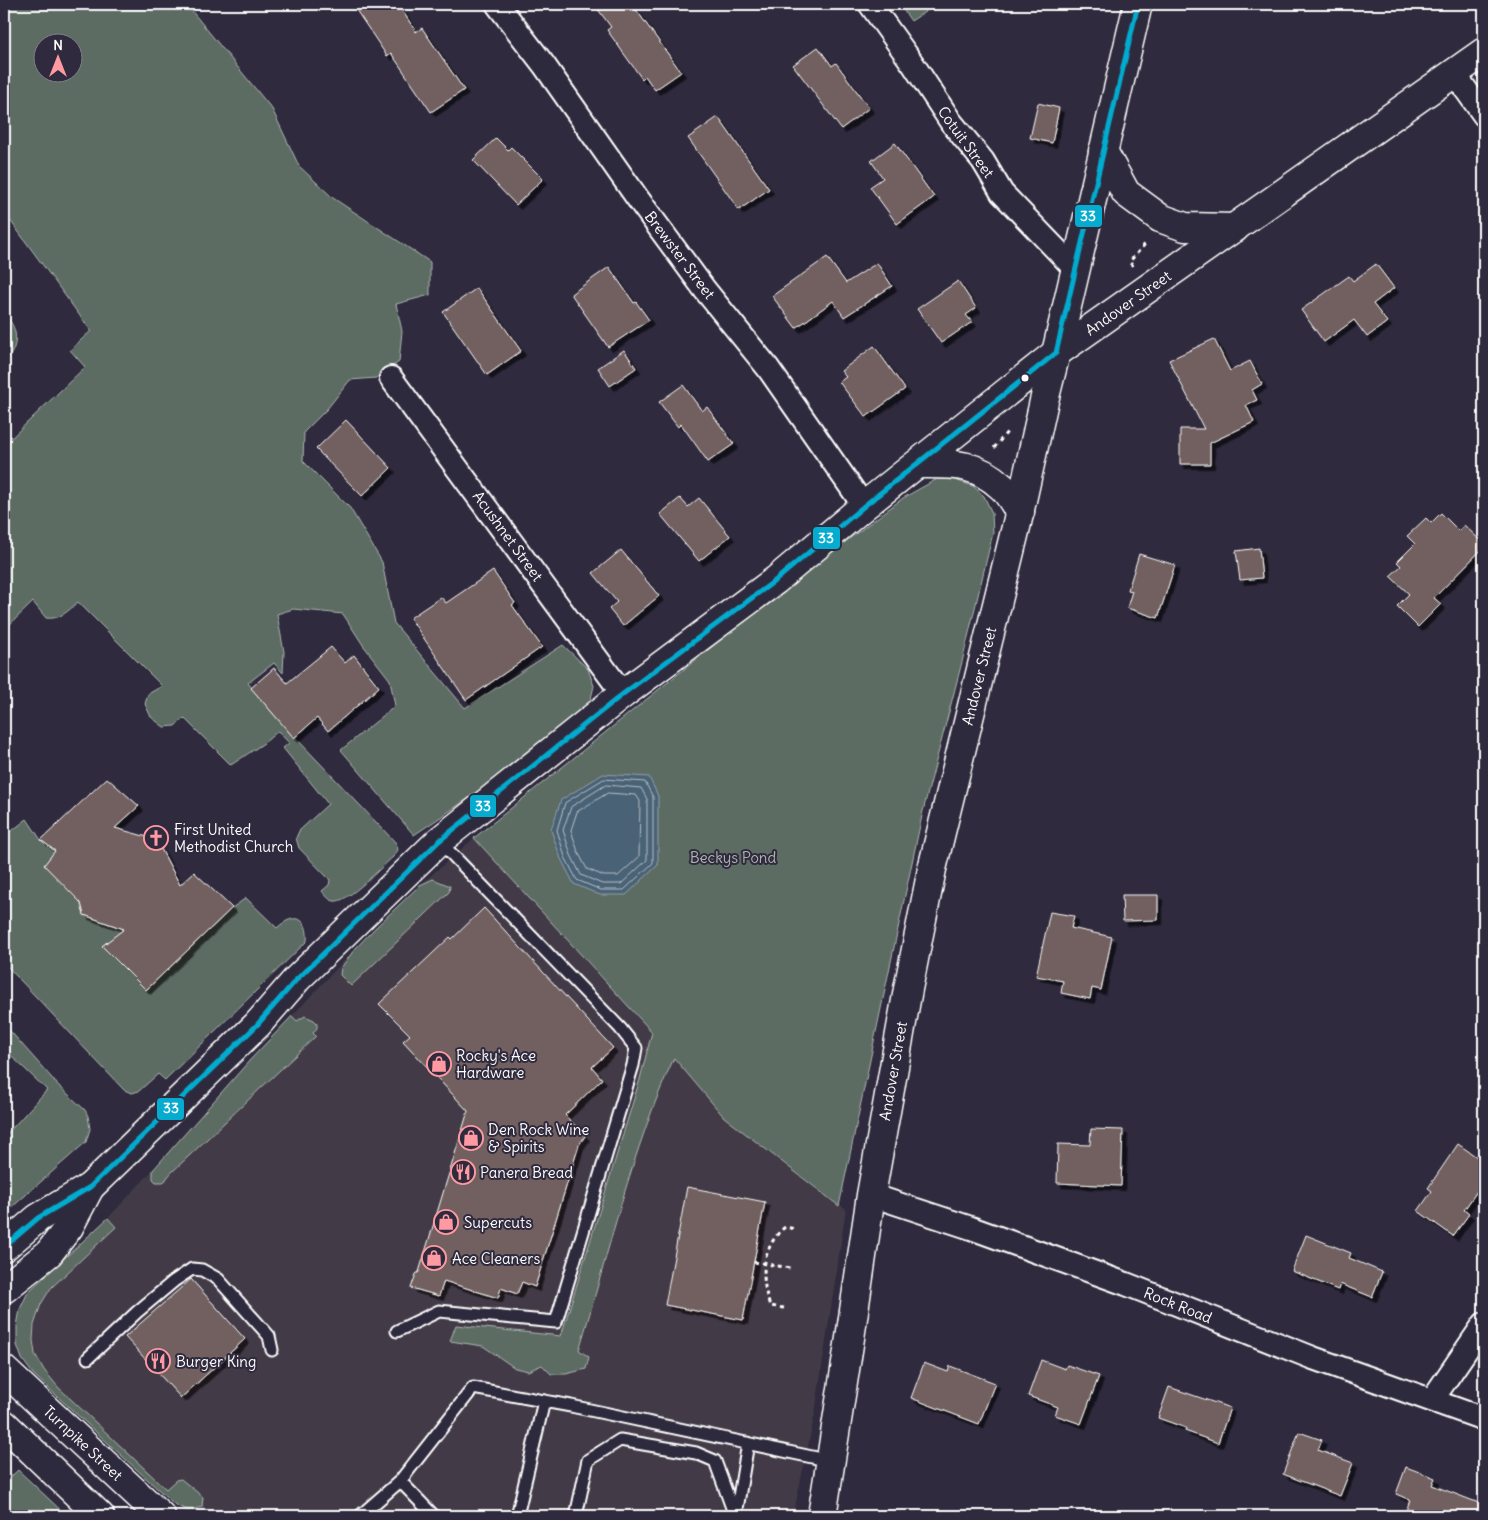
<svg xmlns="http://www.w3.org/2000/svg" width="1488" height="1520" font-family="Delius,sans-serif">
	<defs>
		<filter id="shadow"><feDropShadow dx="4.5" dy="4.5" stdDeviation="0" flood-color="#0009"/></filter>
	</defs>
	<rect width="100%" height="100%" fill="#2f2a3d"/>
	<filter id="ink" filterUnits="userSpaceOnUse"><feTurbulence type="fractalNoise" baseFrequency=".02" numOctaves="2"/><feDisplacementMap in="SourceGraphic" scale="10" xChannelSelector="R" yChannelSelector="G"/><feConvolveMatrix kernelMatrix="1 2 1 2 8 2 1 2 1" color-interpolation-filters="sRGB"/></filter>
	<g filter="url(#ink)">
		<polygon fill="#433a47" points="474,838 652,1032 724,1117 822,1194 846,1209 815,1413 793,1516 189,1516 33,1374 22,1359 17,1345 17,1326 20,1309 28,1292 108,1218 153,1170 292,1016 373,930 420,885"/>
		<g fill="#5c6c64" stroke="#aeb6b2" fill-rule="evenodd">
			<path d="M4 4H186L272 109 299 166 333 198 430 262V295L396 304 402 331 399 362 376 378 350 380 327 409 304 432 303 461 350 508 382 562 394 623 465 708 563 645 588 669 594 686 588 711 564 734 414 835 341 750 395 706 390 680 363 645 343 614 293 609 277 614 284 652 283 673 274 663 248 683 275 716 396 843 398 850 393 857C382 866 347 904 334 901 329 900 325 895 322 891L329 885 330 880 299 848 296 838 299 831 328 804 283 748 289 743 278 731 264 743 231 765 184 718 175 726 164 727 151 717 145 704 148 694 162 686 78 602C68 611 60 620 46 618L33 602 4 630V445L85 367 70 350 91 331 4 212ZM42 42H72V72H42Z"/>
			<polygon points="899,4 937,4 911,21"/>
			<path d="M4 314C20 329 19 348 4 363V334L7 331 4 327Z"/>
			<path d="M937 479H952L973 486 984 496 992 513 993 533 962 662 923 811 839 1206 724 1117 674 1058C631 1151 609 1252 579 1350L589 1357 586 1369 566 1374H551L542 1365 528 1371 515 1368 483 1346 450 1341 456 1325 561 1336 640 1079 652 1032 474 838 790 584 903 498Z"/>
			<path d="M27 819 41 840 55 851 45 864 73 878 84 915 124 929 102 946 146 990 232 908 246 898 277 928C294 912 309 917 307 941L165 1080 158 1074 139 1091 132 1093 124 1090 4 963V837Z"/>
			<polygon points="433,879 450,886 449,892 351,986 340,975 341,968 354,950 373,930 420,885"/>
			<polygon points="292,1016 297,1021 305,1016 314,1020 317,1023 317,1028 313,1033 316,1036 171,1173 166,1179 166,1180 163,1182 156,1182 153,1179 153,1170 250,1060"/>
			<polygon points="4,1024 58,1085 85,1110 88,1116 90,1129 86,1142 10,1209 4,1211 4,1137 47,1090 4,1049"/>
			<path d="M108 1218 116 1227 51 1288 41 1304 34 1325 33 1340 35 1354 44 1370 58 1387 166 1489 176 1480 181 1479 203 1497 202 1507C189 1511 183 1510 173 1503L33 1374 22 1359 17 1345V1326L20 1309 28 1292Z"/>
			<polygon points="18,1470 67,1516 15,1516 4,1506 4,1483"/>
		</g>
		<polygon fill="#4a6275" stroke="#92a1ac" points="603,774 649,777 658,796 658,865 626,895 600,895 574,884 561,859 551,830 561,800"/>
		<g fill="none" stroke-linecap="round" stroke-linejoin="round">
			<g stroke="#b7c0c8" stroke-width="1">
				<polygon points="604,779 645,782 653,797 653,863 624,890 601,890 577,880 565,857 557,830 565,803"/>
				<polygon points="606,785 641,788 647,799 647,860 621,884 602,884 581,875 571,855 563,830 571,807"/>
				<polygon points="608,793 636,795 640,801 639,857 618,876 604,876 587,869 578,852 571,830 577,812"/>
			</g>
		</g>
		<g fill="#71615e" stroke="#fff" filter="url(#shadow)">
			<polygon points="352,4 398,4 416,32 422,28 464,90 431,112 391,53 387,56"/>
			<polygon points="594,4 632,4 681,72 655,90 645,76 642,79 607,30 611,27"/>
			<polygon points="818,47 832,66 836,63 869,108 841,129 793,65"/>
			<polygon points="1038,103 1059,108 1052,143 1030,138"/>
			<polygon points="718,117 769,189 739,210 688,138"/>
			<polygon points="496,138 508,150 511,147 543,179 516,205 473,160"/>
			<polygon points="895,143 934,197 897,224 870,187 883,178 871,161"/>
			<polygon points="827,257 846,283 877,263 892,286 844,317 833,301 796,328 772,296"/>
			<polygon points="1376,264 1394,288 1373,304 1387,322 1367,337 1354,320 1324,342 1301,310 1349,276 1353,281"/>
			<polygon points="609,267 634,303 636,302 649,320 608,347 571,294"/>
			<polygon points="958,281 976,308 966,315 972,322 941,343 917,309"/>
			<polygon points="477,288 521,351 487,375 443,312"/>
			<polygon points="1214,339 1230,371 1250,361 1262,384 1252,390 1257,400 1246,405 1254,422 1210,443 1210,464 1180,464 1180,429 1204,429 1169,360"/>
			<polygon points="874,346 905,389 866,417 839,382 846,377 841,371"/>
			<polygon points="624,350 636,368 610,386 598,368"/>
			<polygon points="683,385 702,411 707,407 734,444 708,462 681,424 678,427 659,402"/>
			<polygon points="346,420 391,468 362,496 316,449"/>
			<polygon points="680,498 688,507 699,498 730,536 699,561 660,514"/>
			<polygon points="1441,513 1459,531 1464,525 1484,544 1484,547 1434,598 1441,604 1418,627 1397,606 1409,594 1390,576 1401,566 1397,562 1415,544 1407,536 1426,518 1431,523"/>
			<polygon points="1259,548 1262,578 1240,580 1236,551"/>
			<polygon points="621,550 659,596 623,626 609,609 617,602 593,573"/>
			<polygon points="1139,554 1175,565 1158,618 1127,608 1132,591 1128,590"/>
			<polygon points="493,571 515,603 512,605 542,647 466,700 410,618 441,597 446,603"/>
			<polygon points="331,647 345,663 354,655 379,687 328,731 317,718 294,738 251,688 274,668 287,683"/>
			<polygon points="107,778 139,806 115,828 151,838 152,846 160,847 180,885 194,872 232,908 146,990 102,946 124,929 84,915 81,903 44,865 55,851 41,840"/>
			<polygon points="1122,895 1158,895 1158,920 1123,921"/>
			<polygon points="484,908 613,1048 592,1067 602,1079 565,1115 585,1136 579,1145 535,1287 522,1282 517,1294 501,1288 498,1298 444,1281 439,1296 411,1288 416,1274 419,1272 468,1111 403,1041 410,1035 379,1004 450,937 452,939"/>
			<polygon points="1050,912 1074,916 1071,928 1112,937 1101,990 1092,988 1090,999 1061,993 1063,981 1036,976"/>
			<polygon points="1091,1129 1123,1130 1121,1186 1057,1183 1058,1144 1090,1145"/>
			<polygon points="1458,1144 1484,1162 1484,1181 1464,1210 1469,1214 1453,1236 1418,1211 1432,1191 1428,1188"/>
			<polygon points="687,1187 765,1202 743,1320 665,1305"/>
			<polygon points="1306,1235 1351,1253 1349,1258 1382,1272 1372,1297 1340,1284 1338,1290 1292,1271"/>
			<polygon points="191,1279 245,1339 181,1398 125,1337"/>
			<polygon points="1041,1360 1065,1369 1067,1365 1099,1376 1081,1424 1055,1415 1058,1407 1028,1396"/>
			<polygon points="924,1363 948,1372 950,1366 995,1383 979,1424 911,1398"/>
			<polygon points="1169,1387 1230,1408 1218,1443 1185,1431 1186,1428 1158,1418"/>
			<polygon points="1299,1432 1322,1440 1318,1450 1353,1463 1340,1496 1283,1474"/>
			<polygon points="1406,1467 1435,1478 1432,1485 1484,1505 1484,1516 1419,1516 1406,1511 1410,1500 1396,1494"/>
		</g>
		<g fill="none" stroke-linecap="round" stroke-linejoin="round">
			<defs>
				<g id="service">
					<polyline points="397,1331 439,1311 556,1322 633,1065 636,1048 620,1028 439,841"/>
					<polyline points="88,1358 137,1312 174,1281 192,1269 202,1270 218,1279 269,1336 272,1350"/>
					<polyline points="736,1515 748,1443"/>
					<polyline points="360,1516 400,1481"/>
					<polyline points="434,1516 400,1481 473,1388 571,1406 831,1461"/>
					<polyline points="517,1516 544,1401"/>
					<polyline points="576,1516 588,1460 620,1440 696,1453 715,1461 735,1516"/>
				</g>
				<g id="minor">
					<polyline points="497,4 544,65 638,199 705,290 768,368 864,506"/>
					<polyline points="870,4 913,64 951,122 983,161 1002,193 1076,270"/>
					<polyline points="1454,73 1484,115"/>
					<polyline points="391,378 623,694"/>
					<polyline points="871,1195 971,1228 1126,1284 1313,1358 1484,1419"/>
					<polyline points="1432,1400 1484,1324"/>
				</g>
				<g id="secondary">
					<polyline points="4,1247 38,1218 90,1187 257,1025 297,979 439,841 623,694 776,580 864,506 1056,353 1484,52"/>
					<polyline points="4,1289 49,1253 69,1227 90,1187"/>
				</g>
				<g id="primary">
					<polyline points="1103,151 1126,193 1160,218 1185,227 1235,228"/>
					<path d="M919 464C953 464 975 462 1002 487 1009 493 1014 504 1020 512"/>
					<polyline points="822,1516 850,1338 871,1195 908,989 932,869 1017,523 1044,401 1056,353 1138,4"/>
				</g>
				<g id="trunk">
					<polyline points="4,1370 161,1516"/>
					<polyline points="4,1424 100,1516"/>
				</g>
			</defs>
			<use href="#service" stroke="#fff" stroke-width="15"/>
			<use href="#minor" stroke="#fff" stroke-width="26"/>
			<use href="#secondary" stroke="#fff" stroke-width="31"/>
			<use href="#primary" stroke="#fff" stroke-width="31"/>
			<use href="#trunk" stroke="#fff" stroke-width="31"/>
			<g stroke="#fff" stroke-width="3" stroke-dasharray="4 4" stroke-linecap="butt">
				<polyline points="1133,266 1130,263 1131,260 1147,242"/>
				<polyline points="994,448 1007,432"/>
				<polyline points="754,1262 790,1268"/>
				<path d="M784 1308 770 1306C760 1278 761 1247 785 1227L796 1229"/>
			</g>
			<use href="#service" stroke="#2f2a3d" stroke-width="11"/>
			<use href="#minor" stroke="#2f2a3d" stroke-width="22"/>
			<use href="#secondary" stroke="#2f2a3d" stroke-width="28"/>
			<use href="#primary" stroke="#2f2a3d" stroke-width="28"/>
			<use href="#trunk" stroke="#2f2a3d" stroke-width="28"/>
			<defs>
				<polyline id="bus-1" points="4,1247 38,1218 90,1187 257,1025 297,979 439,841 623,694 776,580 864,506 1056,353 1138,4"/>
			</defs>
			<use href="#bus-1" stroke="#2f2a3d" stroke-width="9"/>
			<use href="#bus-1" stroke="#06acd0" stroke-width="5"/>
		</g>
	</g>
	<defs>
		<symbol id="church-ring" viewBox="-11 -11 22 22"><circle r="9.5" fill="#2f2a3d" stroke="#ff9aa2" stroke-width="1.5"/><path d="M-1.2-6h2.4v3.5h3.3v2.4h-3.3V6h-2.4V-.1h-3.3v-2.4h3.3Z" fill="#ff9aa2"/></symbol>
		<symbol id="shop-ring" viewBox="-11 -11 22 22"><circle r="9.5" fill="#2f2a3d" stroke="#ff9aa2" stroke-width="1.5"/><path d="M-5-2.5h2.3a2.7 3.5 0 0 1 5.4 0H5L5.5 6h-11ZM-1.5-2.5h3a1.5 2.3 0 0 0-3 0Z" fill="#ff9aa2"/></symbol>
		<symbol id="restaurant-ring" viewBox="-11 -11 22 22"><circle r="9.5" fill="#2f2a3d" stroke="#ff9aa2" stroke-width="1.5"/><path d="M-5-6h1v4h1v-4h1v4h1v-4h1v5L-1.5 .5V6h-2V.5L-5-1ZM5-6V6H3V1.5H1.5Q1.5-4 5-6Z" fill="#ff9aa2"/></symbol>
	</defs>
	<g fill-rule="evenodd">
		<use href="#church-ring" x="142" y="824" width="28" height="28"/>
		<use href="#shop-ring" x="425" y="1050" width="28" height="28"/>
		<use href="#shop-ring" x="457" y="1124" width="28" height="28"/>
		<use href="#restaurant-ring" x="449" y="1158" width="28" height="28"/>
		<use href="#shop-ring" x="432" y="1208" width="28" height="28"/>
		<use href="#shop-ring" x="420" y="1244" width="28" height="28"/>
		<use href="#restaurant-ring" x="144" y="1347" width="28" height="28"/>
	</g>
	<circle fill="#fff" stroke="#2f2a3d" stroke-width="2" cx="1025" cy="378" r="4.5"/>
	<g text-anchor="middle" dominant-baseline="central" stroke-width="4" stroke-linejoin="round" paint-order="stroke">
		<g font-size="15" fill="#fff" stroke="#2f2a3d">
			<text transform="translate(966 142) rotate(54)">Cotuit Street</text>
			<text transform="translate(680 255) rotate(53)">Brewster Street</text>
			<text transform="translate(1128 303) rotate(-35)">Andover Street</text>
			<text transform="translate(508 536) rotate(54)">Acushnet Street</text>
			<text transform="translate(979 676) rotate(-76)">Andover Street</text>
			<text transform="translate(893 1071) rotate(-80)">Andover Street</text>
			<text transform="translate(1178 1305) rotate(22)">Rock Road</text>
			<text transform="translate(83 1443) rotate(43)">Turnpike Street</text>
		</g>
		<g font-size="15" fill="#fff" stroke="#2f2a3d" text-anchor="start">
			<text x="174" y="829">First United<tspan x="174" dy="17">Methodist Church</tspan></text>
			<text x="456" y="1055">Rocky's Ace<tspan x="456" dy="17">Hardware</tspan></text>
			<text x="488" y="1129">Den Rock Wine<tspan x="488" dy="17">&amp; Spirits</tspan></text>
			<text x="480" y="1172">Panera Bread</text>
			<text x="464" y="1222">Supercuts</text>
			<text x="452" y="1258">Ace Cleaners</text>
			<text x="176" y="1361">Burger King</text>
		</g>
		<g font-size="15" fill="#aeb6b2" stroke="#2f2a3d">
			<text x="733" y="857">Beckys Pond</text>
		</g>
	</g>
	<g stroke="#2f2a3d" stroke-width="2">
		<rect x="1074" y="204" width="29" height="24" rx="5" fill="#06acd0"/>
		<rect x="812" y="526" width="29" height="24" rx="5" fill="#06acd0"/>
		<rect x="469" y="794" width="28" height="24" rx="5" fill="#06acd0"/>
		<rect x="156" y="1097" width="29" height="24" rx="5" fill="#06acd0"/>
	</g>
	<g font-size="14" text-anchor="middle" font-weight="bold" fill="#fff">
		<text x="1088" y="221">33</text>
		<text x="826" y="543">33</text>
		<text x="483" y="811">33</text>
		<text x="171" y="1113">33</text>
	</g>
	<rect width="1488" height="1520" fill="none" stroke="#2f2a3d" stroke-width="20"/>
	<rect x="10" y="10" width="1468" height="1500" fill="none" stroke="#fff" stroke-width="2" filter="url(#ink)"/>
	<g transform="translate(58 58)"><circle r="24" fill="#2f2a3d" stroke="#827f8b"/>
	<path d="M0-4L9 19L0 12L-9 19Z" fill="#ff9aa2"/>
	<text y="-8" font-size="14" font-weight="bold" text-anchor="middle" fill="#ffffff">N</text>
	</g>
</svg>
